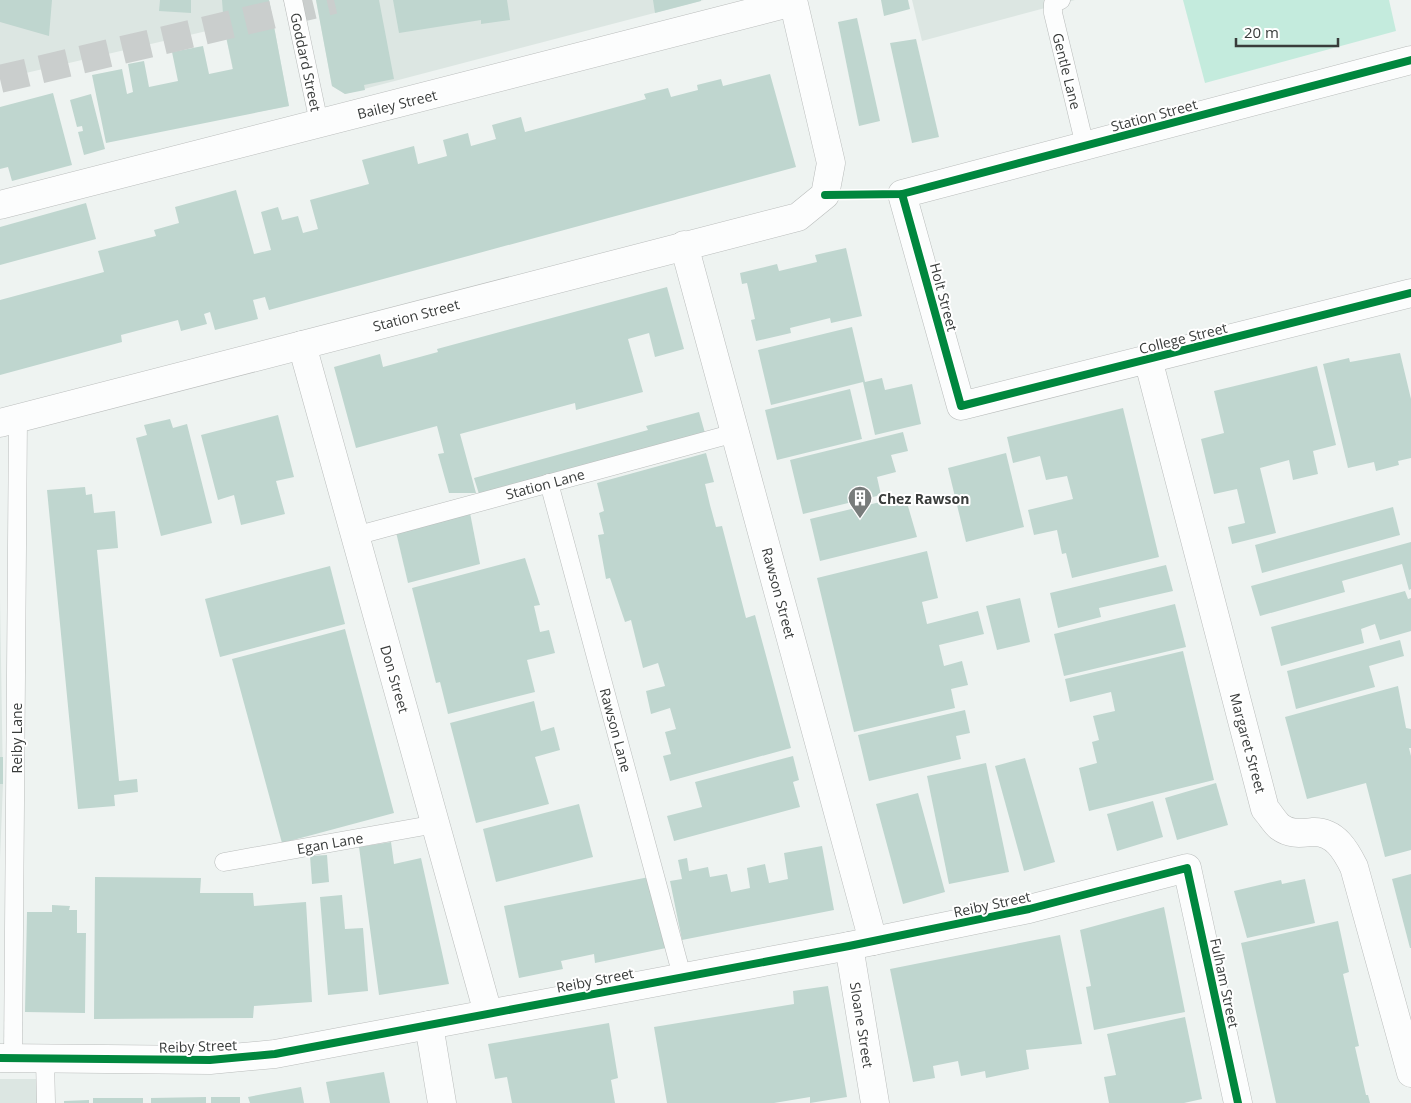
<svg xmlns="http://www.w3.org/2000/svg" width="1411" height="1103" font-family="'Open Sans',sans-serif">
	<rect width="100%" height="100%" fill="#eef3f1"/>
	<g fill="#dce6e2">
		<polygon points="0,0 269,0 289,106 242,115 224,27 0,79"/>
		<polygon points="316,0 704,0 345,94 332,86"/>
		<polygon points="912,0 1075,0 922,41"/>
		<polygon points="0,598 3,784 0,859"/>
		<rect x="0" y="1079" width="38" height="24"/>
	</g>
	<polygon fill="#c4ebdd" points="1183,0 1389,0 1396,31 1205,83"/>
	<g fill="#bfd6cf">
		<polygon points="0,0 52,0 49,36 0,22"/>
		<polygon points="160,0 191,0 191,13 159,11"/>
		<polygon points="222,0 269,0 289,106 106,143 92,75 122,69 127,94 133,92 128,64 144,61 149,87 178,81 172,52 203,46 209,74 233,69 224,27"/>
		<polygon points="316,0 379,0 394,79 364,85 365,90 345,94 332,86"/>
		<polygon points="393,0 507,0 510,20 481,24 481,20 399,33"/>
		<polygon points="653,0 701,0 701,1 655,13"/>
		<polygon points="881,0 908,0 910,9 884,16"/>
		<polygon points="857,18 880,121 859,126 838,22"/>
		<polygon points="916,39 939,137 912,143 890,43"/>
		<polygon points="770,74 796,167 269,310 265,297 253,300 258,319 215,330 210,312 204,314 207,324 181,331 178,320 121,335 122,342 0,375 0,300 104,272 98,251 156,236 154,230 179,223 175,207 236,190 254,254 271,250 261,212 278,207 282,220 298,216 303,233 318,229 310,200 369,184 362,160 414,146 418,164 447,156 443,140 468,133 471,146 496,139 492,125 521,117 525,132 646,99 644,94 668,88 671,97 698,90 697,85 721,79 723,86"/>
		<polygon points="53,93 72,165 12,181 8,167 0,169 0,107"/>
		<polygon points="91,94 105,149 84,155 78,132 83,131 82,126 77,127 70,100"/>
		<polygon points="86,203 96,239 0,265 0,227"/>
		<polygon points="846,248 862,316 831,323 830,318 790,328 791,333 756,341 751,320 755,319 747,283 742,284 740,273 777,264 779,271 817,262 815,255"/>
		<polygon points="667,287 684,349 655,357 649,333 628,339 643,392 576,410 575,403 460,434 476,493 449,493 438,454 444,453 437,426 356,448 334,367 380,354 383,367 438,352 437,349"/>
		<polygon points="852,327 865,382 882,378 885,390 912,384 921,424 875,435 863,382 771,405 758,350"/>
		<polygon points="1400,353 1411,399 1411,458 1398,461 1399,465 1376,471 1374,462 1348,468 1323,364 1349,358 1350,362"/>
		<polygon points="1317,366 1336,445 1313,451 1318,474 1293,480 1289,460 1260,468 1276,533 1232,544 1228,527 1245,523 1237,489 1214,494 1201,439 1224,433 1214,391"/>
		<polygon points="850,389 862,439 777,460 765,410"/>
		<polygon points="1123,408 1159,557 1072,578 1066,553 1062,554 1057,530 1034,535 1028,510 1073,499 1067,476 1046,480 1040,456 1013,463 1007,437"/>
		<polygon points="699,412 705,433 479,494 474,478 648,430 646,426"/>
		<polygon points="278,415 294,477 276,481 285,514 241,525 234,495 218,500 201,435"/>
		<polygon points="170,419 173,428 187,424 212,523 161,536 136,438 147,435 144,425"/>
		<polygon points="903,432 908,451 891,455 896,472 877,477 881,495 803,514 790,460"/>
		<polygon points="706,453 714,482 705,484 710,505 716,527 722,526 746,618 755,615 791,748 670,781 663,756 671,754 665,732 676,729 670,708 651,714 646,691 665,686 658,663 643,668 631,620 625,622 610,578 606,579 598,535 604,534 599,513 604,511 597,483"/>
		<polygon points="1006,453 1024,527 966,542 948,468"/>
		<polygon points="85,487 86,495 92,494 94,513 115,511 118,548 97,550 119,781 137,779 138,792 114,795 115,806 78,809 47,490"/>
		<polygon points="905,496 917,537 820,561 810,519"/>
		<polygon points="1393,507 1400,535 1262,573 1255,545"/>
		<polygon points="470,513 480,564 408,583 396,532"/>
		<polygon points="1411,542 1411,589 1409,590 1402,564 1342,581 1345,592 1260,616 1251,586"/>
		<polygon points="927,551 938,598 922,602 927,624 978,611 984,634 939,645 944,666 962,661 968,685 951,689 955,708 854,732 817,578"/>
		<polygon points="525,558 540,605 534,606 540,632 549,630 555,653 527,660 535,692 448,714 440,682 436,683 412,588"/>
		<polygon points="1166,565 1173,591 1099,608 1101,617 1058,628 1050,593"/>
		<polygon points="330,566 345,624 220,657 205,599"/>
		<polygon points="1405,591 1408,599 1411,598 1411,631 1380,640 1375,624 1361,629 1364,643 1281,666 1271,627"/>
		<polygon points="1020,598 1030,642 997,650 986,606"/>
		<polygon points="1175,604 1186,647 1064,676 1054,634"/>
		<polygon points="345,629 394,813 282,843 232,659"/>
		<polygon points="1400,640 1404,656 1369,666 1375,687 1296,709 1287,671"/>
		<polygon points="1183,651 1214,780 1089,811 1079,768 1097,763 1092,742 1099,740 1093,716 1115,711 1111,692 1070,702 1065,679"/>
		<polygon points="1398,686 1406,728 1411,729 1411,748 1409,748 1411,756 1411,850 1385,857 1366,783 1307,799 1285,717"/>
		<polygon points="534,701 541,731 554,727 560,750 535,757 549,804 476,823 450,723"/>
		<polygon points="965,710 970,733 956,736 961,759 869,781 858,735"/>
		<polygon points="793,756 799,780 793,782 800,807 674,841 667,816 702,807 695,782"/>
		<rect x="0" y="757" width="3" height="27"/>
		<polygon points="1025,758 1055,862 1024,871 995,766"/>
		<polygon points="986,763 1009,872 949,884 927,776"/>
		<polygon points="1216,783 1228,825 1177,840 1165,798"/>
		<polygon points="918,793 945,892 903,904 876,804"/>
		<polygon points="1153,801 1163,837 1117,851 1107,814"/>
		<polygon points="579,804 593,857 496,882 483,829"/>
		<polygon points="391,842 394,864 421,858 449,984 379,995 359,847"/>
		<polygon points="822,846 834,910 682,940 670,881 682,879 678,860 687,858 689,871 708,867 710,877 727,874 731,892 750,888 747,868 765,864 769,883 788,879 784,853"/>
		<polygon points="327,855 329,882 312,884 310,856"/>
		<polygon points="1411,874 1411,948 1410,948 1392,879"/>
		<polygon points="95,877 201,878 200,893 253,893 254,906 306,902 312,1002 254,1006 253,1018 94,1019"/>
		<polygon points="649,877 666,948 595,963 594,954 561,961 563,969 519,978 504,906"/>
		<polygon points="1305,879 1315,923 1247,938 1234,891 1281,880 1282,884"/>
		<polygon points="342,895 345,929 363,928 368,991 328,995 320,897"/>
		<polygon points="52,905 70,906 69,910 77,910 77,933 86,933 85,1013 25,1012 27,912 52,912"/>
		<polygon points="1164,907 1185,1012 1094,1030 1086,987 1091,986 1080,930"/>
		<polygon points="1338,921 1349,972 1343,974 1359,1046 1355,1047 1366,1095 1368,1095 1370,1103 1276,1103 1241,943"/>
		<polygon points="1060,935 1082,1044 1026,1050 1029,1069 986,1078 985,1071 961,1076 958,1061 933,1066 935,1078 913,1082 890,969"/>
		<polygon points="828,986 847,1097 810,1103 810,1097 774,1103 667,1103 654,1027 794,1004 793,991"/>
		<polygon points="1185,1017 1202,1099 1184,1103 1109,1103 1104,1077 1116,1075 1107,1034"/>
		<polygon points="609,1023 618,1078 611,1080 615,1103 512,1103 507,1077 495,1079 488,1044"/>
		<polygon points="384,1072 390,1103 330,1103 326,1082"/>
		<polygon points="301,1087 304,1103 250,1103 248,1097"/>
		<polygon points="206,1097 206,1103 151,1103 151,1098"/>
		<rect x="211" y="1097" width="29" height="6"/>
		<rect x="93" y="1098" width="50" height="5"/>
		<polygon points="89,1100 89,1103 64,1103 64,1101"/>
	</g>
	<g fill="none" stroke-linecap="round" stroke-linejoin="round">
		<polyline stroke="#cacecd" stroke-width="28" stroke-dasharray="28 14" stroke-linecap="butt" points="0,79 334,0"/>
		<defs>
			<g id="service">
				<polyline points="293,0 319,123"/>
				<polyline points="1061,0 1053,4 1053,13 1085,146"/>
				<polyline points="549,483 682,976"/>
				<polyline points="355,536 735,433"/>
				<polyline points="224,862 436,824"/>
				<polyline points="13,1058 18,418"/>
				<polyline points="45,1059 46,1103"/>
			</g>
			<g id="minor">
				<polyline points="1411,60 902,194 961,406 1411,293"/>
				<polyline points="0,205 793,2"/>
				<polyline points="684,245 873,941"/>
				<polyline points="302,345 488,1013"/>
				<path d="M1148 359 1265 809C1270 814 1274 822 1280 827 1291 835 1301 833 1313 832 1335 831 1346 851 1354 867L1411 1073"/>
				<polyline points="0,423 798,217 825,195 831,163 793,0"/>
				<polyline points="849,946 875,1103"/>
				<polyline points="429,1025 442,1103"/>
				<polyline points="0,1058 210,1060 275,1054 849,946 1029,909 1187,868 1238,1103"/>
			</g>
		</defs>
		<use href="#service" stroke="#babdbc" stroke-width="19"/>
		<use href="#minor" stroke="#babdbc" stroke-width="29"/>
		<use href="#service" stroke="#fcfdfd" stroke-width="18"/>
		<use href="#minor" stroke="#fcfdfd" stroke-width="28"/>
		<defs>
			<g id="cycleway">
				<polyline points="902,194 961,406 1411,293"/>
				<polyline points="825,195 902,194 1411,60"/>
				<polyline points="0,1058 210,1060 275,1054 849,946 1029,909 1187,868 1238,1103"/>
			</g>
		</defs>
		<use href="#cycleway" stroke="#fff" stroke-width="11"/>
		<use href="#cycleway" stroke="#00873e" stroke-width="8"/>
	</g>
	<defs>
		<symbol id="building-pin" viewBox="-11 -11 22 30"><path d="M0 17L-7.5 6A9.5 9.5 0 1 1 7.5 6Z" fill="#787c7b" stroke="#fff"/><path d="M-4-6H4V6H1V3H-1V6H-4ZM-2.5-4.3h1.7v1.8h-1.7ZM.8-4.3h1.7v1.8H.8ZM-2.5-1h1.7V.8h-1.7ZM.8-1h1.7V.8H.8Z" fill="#fff"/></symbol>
	</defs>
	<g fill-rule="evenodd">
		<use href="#building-pin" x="846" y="484" width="28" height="38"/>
	</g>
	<g text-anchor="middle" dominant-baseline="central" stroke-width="4" stroke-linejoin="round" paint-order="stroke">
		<g font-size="14" fill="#393c3b" stroke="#fff">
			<text transform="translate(306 62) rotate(78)">Goddard Street</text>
			<text transform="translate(1067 71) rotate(76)">Gentle Lane</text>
			<text transform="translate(397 104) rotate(-14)">Bailey Street</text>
			<text transform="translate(1154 115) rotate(-15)">Station Street</text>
			<text transform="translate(944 297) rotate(75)">Holt Street</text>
			<text transform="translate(416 315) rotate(-15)">Station Street</text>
			<text transform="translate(1183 338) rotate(-14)">College Street</text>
			<text transform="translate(545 484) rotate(-15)">Station Lane</text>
			<text transform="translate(779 593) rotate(75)">Rawson Street</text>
			<text transform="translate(395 679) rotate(74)">Don Street</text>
			<text transform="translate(616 730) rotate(75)">Rawson Lane</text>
			<text transform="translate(16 738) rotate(-90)">Reiby Lane</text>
			<text transform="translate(1248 743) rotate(75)">Margaret Street</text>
			<text transform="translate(330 843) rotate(-10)">Egan Lane</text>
			<text transform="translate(992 904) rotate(-12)">Reiby Street</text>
			<text transform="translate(595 980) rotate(-11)">Reiby Street</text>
			<text transform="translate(1225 983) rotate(78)">Fulham Street</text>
			<text transform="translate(862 1025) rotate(81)">Sloane Street</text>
			<text transform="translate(198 1046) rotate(-2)">Reiby Street</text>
		</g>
		<g font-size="14" font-weight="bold" fill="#393c3b" stroke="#fff" text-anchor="start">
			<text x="878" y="498">Chez Rawson</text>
		</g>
	</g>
	<path d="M1236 38v8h102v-8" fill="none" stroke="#393c3b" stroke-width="2.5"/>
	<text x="1244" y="38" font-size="15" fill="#393c3b" stroke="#ffffff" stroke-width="4" paint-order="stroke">20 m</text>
</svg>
